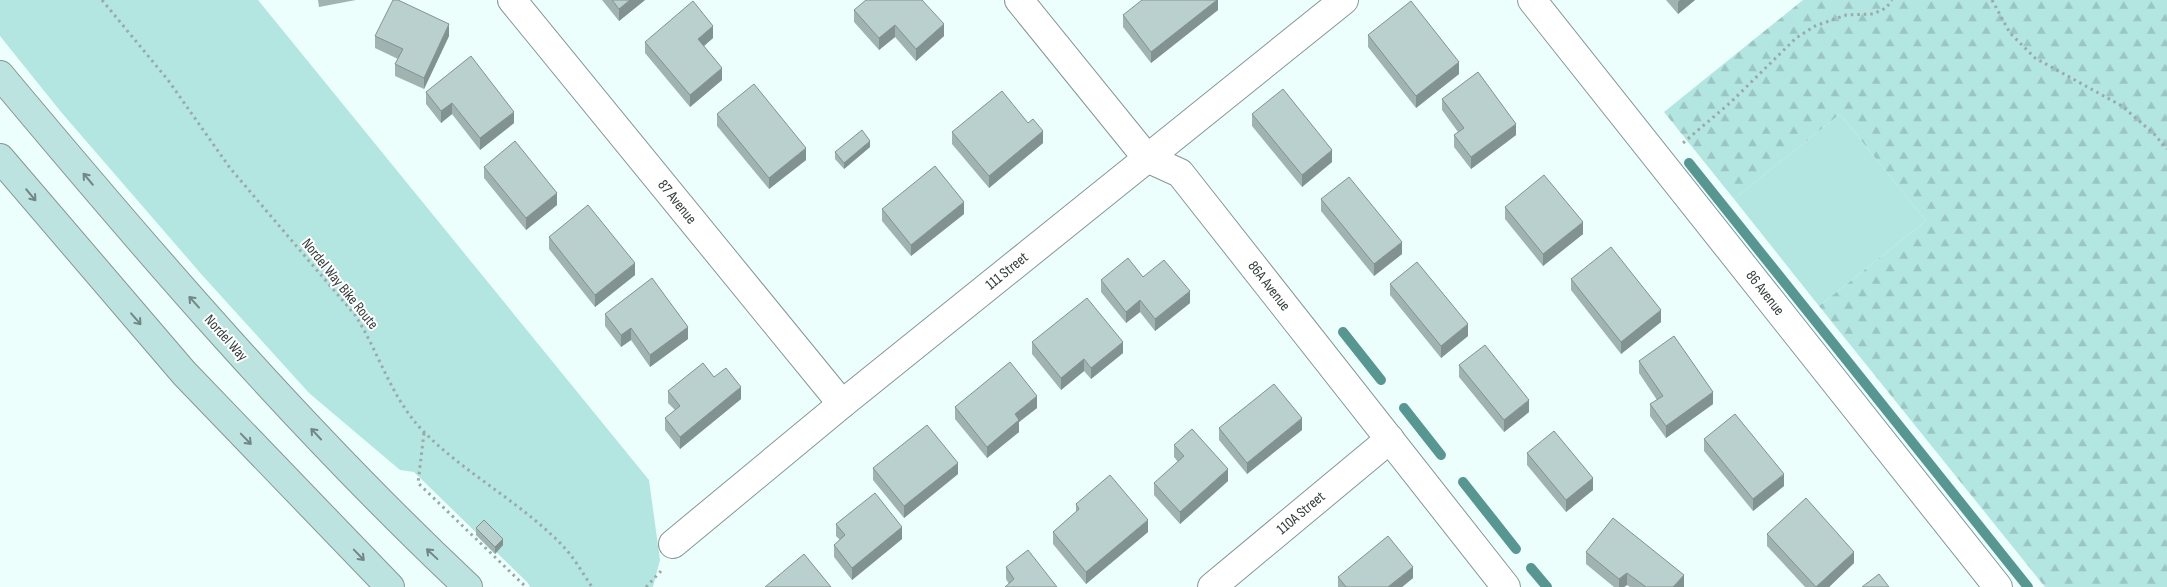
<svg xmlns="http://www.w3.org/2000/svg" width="2167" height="587" font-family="'Sofia Sans Condensed',sans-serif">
	<defs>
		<pattern id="forest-firs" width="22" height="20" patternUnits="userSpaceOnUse" patternTransform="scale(1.25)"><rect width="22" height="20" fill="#b3e5e1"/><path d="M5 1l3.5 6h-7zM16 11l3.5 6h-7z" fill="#9ac5c2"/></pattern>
	</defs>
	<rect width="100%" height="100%" fill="#edfffd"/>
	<g fill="#b3e5e1">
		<polygon points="0,0 258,0 649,480 660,560 653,587 530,587 528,583 414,472 400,470 309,393 202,275 61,112 0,36"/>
		<polygon points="1840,114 1926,221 1819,306 1734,199"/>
	</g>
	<polygon fill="url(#forest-firs)" points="1803,0 2167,0 2167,587 2045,587 1819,306 1926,221 1840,114 1734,199 1664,112"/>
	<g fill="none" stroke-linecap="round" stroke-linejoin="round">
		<g stroke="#589692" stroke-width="10">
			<polyline points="1689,163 2028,587"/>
			<polyline points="1343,332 1381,380"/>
			<polyline points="1404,408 1441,455"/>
			<polyline points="1463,482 1516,549"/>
			<polyline points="1531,568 1547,587"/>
		</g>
		<defs>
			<g id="street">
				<polyline points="512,0 842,404"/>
				<polyline points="1019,0 1147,158 1180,173 1506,587"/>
				<polyline points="1532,0 1998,587"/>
				<polyline points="673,544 842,404 1344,0"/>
				<polyline points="1212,587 1390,439"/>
			</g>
			<g id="secondary">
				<path d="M0 75C148 252 299 428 468 587"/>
				<polyline points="0,158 184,373 390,587"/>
			</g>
		</defs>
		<use href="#street" stroke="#849896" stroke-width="30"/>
		<use href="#secondary" stroke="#849896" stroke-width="30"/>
		<g stroke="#9ba9a8" stroke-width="3" stroke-dasharray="2.5 4" stroke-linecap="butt">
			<path d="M102 0 168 80 230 168 355 315C380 354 391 399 425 433 466 474 520 502 561 544 573 556 582 572 592 587"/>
			<polyline points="1992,0 2010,33 2035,58 2122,106 2154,134 2167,149"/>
			<polyline points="1683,143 1731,102 1796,38 1815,26 1846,15 1873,14 1886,8 1892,0"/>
			<polyline points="424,433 418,483 526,587"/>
			<polyline points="646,587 661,571"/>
		</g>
		<use href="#street" stroke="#fff" stroke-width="28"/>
		<use href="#secondary" stroke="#bde3e1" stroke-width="28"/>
	</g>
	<g fill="#a0b3b1">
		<polygon points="318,0 356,0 319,7"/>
		<polygon points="602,0 645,0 619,21"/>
		<polygon points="1218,0 1218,10 1151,63 1123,27 1123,15"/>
		<polygon points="1666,0 1695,0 1678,14"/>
		<polygon points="854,10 944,36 916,61 895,37 879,50 854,22"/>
		<polygon points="1368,35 1459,74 1416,108 1368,47"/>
		<polygon points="375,36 449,36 424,89 395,76 395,64 398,59 375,48"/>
		<polygon points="713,38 704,46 722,80 690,107 645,53 645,42"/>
		<polygon points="426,92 514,123 480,150 452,114 441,123 426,104"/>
		<polygon points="1442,99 1516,135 1471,169 1454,147 1454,135 1458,132 1442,110"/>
		<polygon points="717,114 806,160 769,189 717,126"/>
		<polygon points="1252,114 1332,162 1302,187 1252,126"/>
		<polygon points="1028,123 1043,143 989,188 952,144 952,132"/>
		<polygon points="870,147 844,169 835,159 835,152"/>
		<polygon points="484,167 557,205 526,230 484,178"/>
		<polygon points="1321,199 1402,254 1374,276 1321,211"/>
		<polygon points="1505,207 1583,234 1543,266 1505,219"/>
		<polygon points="882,209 964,214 911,256 882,221"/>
		<polygon points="549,237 635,275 595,307 549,249"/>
		<polygon points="1143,277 1190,303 1155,331 1140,312 1126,323 1101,292 1101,280"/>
		<polygon points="1571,279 1661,322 1621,354 1571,290"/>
		<polygon points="1390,284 1468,336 1441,358 1390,295"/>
		<polygon points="605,314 688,339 650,367 631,340 621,347 605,326"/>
		<polygon points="1032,342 1123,353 1091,379 1084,371 1061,390 1032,354"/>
		<polygon points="1639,361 1713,404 1666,438 1650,416 1650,404 1657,400 1639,373"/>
		<polygon points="1459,365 1529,412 1504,432 1459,377"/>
		<polygon points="714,377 741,399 680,449 665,430 665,418 675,410 668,403 668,391"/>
		<polygon points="955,407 1037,408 1019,422 1019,432 987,458 955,419"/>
		<polygon points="1219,428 1302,430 1247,474 1219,440"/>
		<polygon points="1704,439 1784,486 1753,511 1704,451"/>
		<polygon points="1174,445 1228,481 1180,524 1154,495 1154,483 1178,462 1174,457"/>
		<polygon points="1527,453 1593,490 1566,512 1527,465"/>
		<polygon points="873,468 958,474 904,518 873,480"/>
		<polygon points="1076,504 1148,532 1086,584 1053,544 1053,532 1076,512"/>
		<polygon points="836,524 902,539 852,580 834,557 834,545 840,540 836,536"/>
		<polygon points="476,528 503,545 495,554 476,535"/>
		<polygon points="1767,534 1854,563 1829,587 1805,587 1767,546"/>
		<polygon points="1586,552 1684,587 1630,587 1627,585 1624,587 1614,587 1586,564"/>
		<polygon points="1006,567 1057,587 1009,584 1006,579"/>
		<polygon points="1338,577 1413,578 1402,587 1338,587"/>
	</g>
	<g fill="#829290">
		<polygon points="630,0 645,0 619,21 619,9"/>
		<polygon points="1217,0 1218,0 1218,10 1151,63 1151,52"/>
		<polygon points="1680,0 1695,0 1678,14 1678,2"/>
		<polygon points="449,24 449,36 424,89 424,78"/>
		<polygon points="944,24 944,36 916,61 916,49"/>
		<polygon points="895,25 895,37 879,50 879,38"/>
		<polygon points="713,26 713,38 698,51 698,39"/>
		<polygon points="1459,62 1459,74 1416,108 1416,96"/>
		<polygon points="722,68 722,80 690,107 690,95"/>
		<polygon points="452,103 452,114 441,123 441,111"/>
		<polygon points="514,112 514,123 480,150 480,138"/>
		<polygon points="1516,124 1516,135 1471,169 1471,157"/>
		<polygon points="1043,131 1043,143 989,188 989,176"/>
		<polygon points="870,141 870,147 844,169 844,163"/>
		<polygon points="806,148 806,160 769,189 769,178"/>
		<polygon points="1332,150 1332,162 1302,187 1302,175"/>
		<polygon points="557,193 557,205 526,230 526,218"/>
		<polygon points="964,202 964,214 911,256 911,245"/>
		<polygon points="1583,222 1583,234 1543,266 1543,254"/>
		<polygon points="1402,242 1402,254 1374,276 1374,264"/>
		<polygon points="635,263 635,275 595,307 595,295"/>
		<polygon points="1190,291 1190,303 1155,331 1155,319"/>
		<polygon points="1140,300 1140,312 1126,323 1126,312"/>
		<polygon points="1661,310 1661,322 1621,354 1621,342"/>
		<polygon points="1468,324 1468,336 1441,358 1441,346"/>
		<polygon points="688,327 688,339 650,367 650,355"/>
		<polygon points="631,328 631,340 621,347 621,335"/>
		<polygon points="1123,342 1123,353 1091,379 1091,368"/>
		<polygon points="1084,359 1084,371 1061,390 1061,378"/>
		<polygon points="741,387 741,399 680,449 680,437"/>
		<polygon points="1713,392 1713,404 1666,438 1666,426"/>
		<polygon points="1037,396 1037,408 1019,422 1019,432 987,458 987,447 1015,414"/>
		<polygon points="1529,400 1529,412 1504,432 1504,420"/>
		<polygon points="1302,418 1302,430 1247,474 1247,463"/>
		<polygon points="958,463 958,474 904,518 904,506"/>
		<polygon points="1228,469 1228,481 1180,524 1180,512"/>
		<polygon points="1784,474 1784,486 1753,511 1753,499"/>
		<polygon points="1593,478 1593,490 1566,512 1566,500"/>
		<polygon points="1148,520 1148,532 1086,584 1086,572"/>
		<polygon points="902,527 902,539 852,580 852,568"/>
		<polygon points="503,539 503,545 495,554 495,547"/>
		<polygon points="1854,552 1854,563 1829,587 1816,587"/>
		<polygon points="1413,567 1413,578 1402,587 1388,587"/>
		<polygon points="1627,573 1627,585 1624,587 1619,587 1619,579"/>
		<polygon points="1684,575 1684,587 1673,587"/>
	</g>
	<g fill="#bad0ce" stroke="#829290">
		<polygon points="393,0 398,0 449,24 424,78 395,64 403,49 375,36"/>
		<polygon points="612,0 630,0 619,9"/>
		<polygon points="866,0 922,0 944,24 916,49 895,25 879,38 854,10"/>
		<polygon points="1142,0 1217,0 1151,52 1123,15"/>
		<polygon points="693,1 713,26 698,39 722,68 690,95 645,42"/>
		<polygon points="1411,1 1459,62 1416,96 1368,35"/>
		<polygon points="471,56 514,112 480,138 452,103 441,111 426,92"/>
		<polygon points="1478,72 1516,124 1471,157 1454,135 1464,128 1442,99"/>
		<polygon points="754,84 806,148 769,178 717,114"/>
		<polygon points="1283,89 1332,150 1302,175 1252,114"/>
		<polygon points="1002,91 1028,123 1033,119 1043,131 989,176 952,132"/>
		<polygon points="862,130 870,141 844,163 835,152"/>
		<polygon points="515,141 557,193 526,218 484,167"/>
		<polygon points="935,166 964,202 911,245 882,209"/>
		<polygon points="1544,175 1583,222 1543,254 1505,207"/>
		<polygon points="1349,177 1402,242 1374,264 1321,199"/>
		<polygon points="588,205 635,263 595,295 549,237"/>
		<polygon points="1611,247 1661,310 1621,342 1571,279"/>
		<polygon points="1128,258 1143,277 1164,260 1190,291 1155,319 1140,300 1126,312 1101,280"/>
		<polygon points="1417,262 1468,324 1441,346 1390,284"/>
		<polygon points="652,278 688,327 650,355 631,328 621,335 605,314"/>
		<polygon points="1087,298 1123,342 1091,368 1084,359 1061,378 1032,342"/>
		<polygon points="1674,336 1713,392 1666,426 1650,404 1663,396 1639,361"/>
		<polygon points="1485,345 1529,400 1504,420 1459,365"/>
		<polygon points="1010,362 1037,396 1015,414 1019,420 987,447 955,407"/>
		<polygon points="703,363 714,377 726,368 741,387 680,437 665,418 680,406 668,391"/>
		<polygon points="1274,384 1302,418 1247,463 1219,428"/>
		<polygon points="1735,414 1784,474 1753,499 1704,439"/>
		<polygon points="927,425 958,463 904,506 873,468"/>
		<polygon points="1192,429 1228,469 1180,512 1154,483 1184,456 1174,445"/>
		<polygon points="1554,431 1593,478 1566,500 1527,453"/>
		<polygon points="1110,475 1148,520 1086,572 1053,532 1079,509 1076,504"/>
		<polygon points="875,493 902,527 852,568 834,545 845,535 836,524"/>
		<polygon points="1806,498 1854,552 1816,587 1767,534"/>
		<polygon points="1613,518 1684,575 1673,587 1646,587 1627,573 1619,579 1586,552"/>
		<polygon points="484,520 503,539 495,547 476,528"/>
		<polygon points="1388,536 1413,567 1388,587 1346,587 1338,577"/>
		<polygon points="1028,550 1057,587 1005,587 1014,579 1006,567"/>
		<polygon points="804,554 831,587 765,587"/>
		<polygon points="1879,574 1889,587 1862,587"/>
	</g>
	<defs><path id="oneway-shaft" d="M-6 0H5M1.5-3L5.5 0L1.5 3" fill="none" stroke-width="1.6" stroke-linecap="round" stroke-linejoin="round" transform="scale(1.25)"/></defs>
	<g stroke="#718786">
		<use href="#oneway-shaft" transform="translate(88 179) rotate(-130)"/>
		<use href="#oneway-shaft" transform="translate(31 195) rotate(50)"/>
		<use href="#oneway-shaft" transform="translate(194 302) rotate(-132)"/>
		<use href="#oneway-shaft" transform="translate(136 319) rotate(49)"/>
		<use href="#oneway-shaft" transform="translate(316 434) rotate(-133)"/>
		<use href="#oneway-shaft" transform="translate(246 439) rotate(46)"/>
		<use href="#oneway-shaft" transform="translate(432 554) rotate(-137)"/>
		<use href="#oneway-shaft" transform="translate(359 555) rotate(46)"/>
	</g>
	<g text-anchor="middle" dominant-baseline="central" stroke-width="4" stroke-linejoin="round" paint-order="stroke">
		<g font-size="15" fill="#333c3b" stroke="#fff">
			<text transform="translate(677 202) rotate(51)">87 Avenue</text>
			<text transform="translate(1007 271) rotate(-39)">111 Street</text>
			<text transform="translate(340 284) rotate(51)">Nordel Way Bike Route</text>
			<text transform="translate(1269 286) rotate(52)">86A Avenue</text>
			<text transform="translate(1765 293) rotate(52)">86 Avenue</text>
			<text transform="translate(226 338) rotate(48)">Nordel Way</text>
			<text transform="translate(1301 513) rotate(-40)">110A Street</text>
		</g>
	</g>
</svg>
